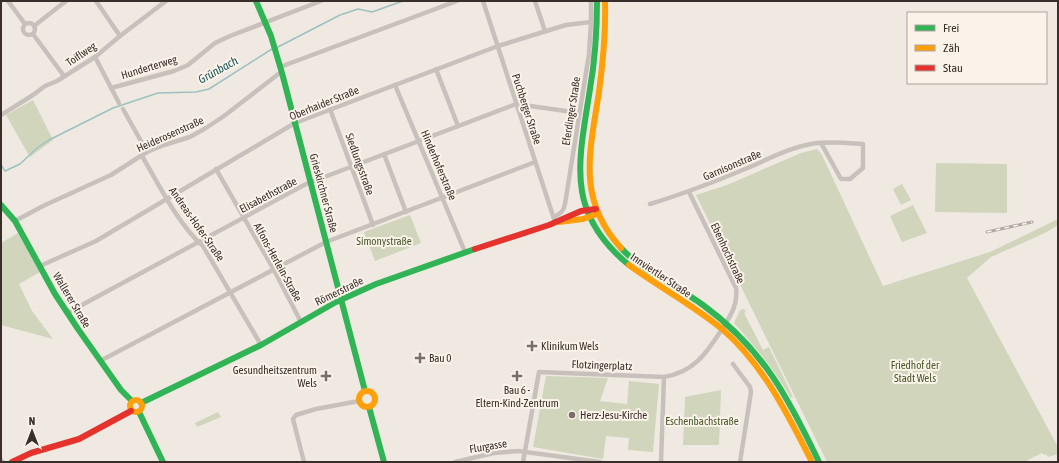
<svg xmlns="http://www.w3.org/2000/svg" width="1059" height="463" font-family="'Asap Condensed',sans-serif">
	<rect width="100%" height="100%" fill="#efe9e2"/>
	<g fill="#d0d5bc">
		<polygon points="33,100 53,140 30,157 6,115"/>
		<polygon points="817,149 822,155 883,286 990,252 1058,219 1058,225 1045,233 991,257 967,278 1058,447 1058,454 1048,457 1046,454 1044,455 1042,453 1024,462 827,462 696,195 727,185 801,153"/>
		<polygon points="936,163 1007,164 1007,213 935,212"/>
		<polygon points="902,184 911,200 901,205 893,189"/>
		<polygon points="913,205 927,233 902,242 890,216"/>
		<polygon points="410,215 421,243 375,261 364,232"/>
		<polygon points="18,233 40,272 19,284 32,311 53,339 1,325 1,243"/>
		<path d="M744 309 746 312 744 313 763 350 769 347 793 397 791 398C774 369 756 348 734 323L740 310Z"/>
		<polygon points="546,376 608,378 600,401 627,404 629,381 659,384 653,452 628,450 629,438 606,436 603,459 533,447"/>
		<polygon points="721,390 719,445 683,445 685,397"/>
		<polygon points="218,412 221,417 197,427 195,423"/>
	</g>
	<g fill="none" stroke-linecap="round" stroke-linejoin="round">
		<g stroke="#9dc1c0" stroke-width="1.5">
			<polyline points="276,48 340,15 358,9 372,12 403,1"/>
			<polyline points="1,165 5,171 20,164 37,148 49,140 113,108 158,93 196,92 209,89 272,49"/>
		</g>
		<g stroke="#c8c1bb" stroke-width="4.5">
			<polyline points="8,1 25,24"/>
			<polyline points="96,1 120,36"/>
			<polyline points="483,1 555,222"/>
			<polyline points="535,1 545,31"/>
			<circle cx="29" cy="29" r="6"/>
			<polyline points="34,26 66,1"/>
			<polyline points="33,34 64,76"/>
			<polyline points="95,57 119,103"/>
			<polyline points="280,67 457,1"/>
			<polyline points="436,69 458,126"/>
			<polyline points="395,85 465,252"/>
			<polyline points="111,88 174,71 188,65 215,43 230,36 321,1"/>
			<polyline points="123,109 147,152"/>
			<polyline points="330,109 373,225"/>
			<polyline points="1,115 33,95 45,86 57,81 95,57 120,36 166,1"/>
			<polyline points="384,154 406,212"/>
			<path d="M142 156C158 183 179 226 203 246L261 345"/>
			<polyline points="216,169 274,270 301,322"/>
			<path d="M650 204C683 194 714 182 745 169 767 160 788 148 811 144 828 141 846 143 863 144V168L850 179H841L821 143"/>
			<path d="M554 217C560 214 564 211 565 204L589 54 591 22V1"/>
			<polyline points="15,221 43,206 111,175 147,152 164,145 190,137 206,128 224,116 281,72"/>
			<polyline points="40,266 96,241 295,123 498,46 566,25 591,22"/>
			<polyline points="67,313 306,184 516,104 580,113"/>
			<polyline points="100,361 326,242 535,162"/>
			<polyline points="733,364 750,387 751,392 740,462"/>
			<polyline points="1,460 3,462"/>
			<polyline points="304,462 293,419 296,415 316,409 359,401"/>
			<polyline points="455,462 494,453 518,451 600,462"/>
			<path d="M523 462 539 372 664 377C695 372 707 352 722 329 731 315 738 305 736 288L689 192"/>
			<polyline points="661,462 664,377"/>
		</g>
		<g stroke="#30b455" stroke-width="6">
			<polyline points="256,1 271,36 282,73 365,391"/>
			<path d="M597 1C597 31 595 60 590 89 579 161 564 212 629 265"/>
			<polyline points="1,205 15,221 55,294 78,329 121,390 132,401"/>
			<path d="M621 248C644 273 676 285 703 305 763 349 788 397 819 462"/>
			<polyline points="141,403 261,345 336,302 376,284 475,249"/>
			<polyline points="369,407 384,462"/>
			<polyline points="139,412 163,462"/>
		</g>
		<g stroke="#ff9f0a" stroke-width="6">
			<path d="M605 1C606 32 603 62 599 92 590 151 576 199 621 248"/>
			<polyline points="559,222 583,219 597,214"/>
			<path d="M629 265C659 287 693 305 722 329 763 364 788 415 812 462"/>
			<circle cx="367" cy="399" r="8"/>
			<circle cx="136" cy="406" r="6"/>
		</g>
		<g stroke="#e5322d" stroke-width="6">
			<polyline points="475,249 549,225 581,211 596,209"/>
			<polyline points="12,462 31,453 79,439 131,411"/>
		</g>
		<defs>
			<polyline id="rail" points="987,232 1032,222"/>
		</defs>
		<use href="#rail" stroke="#b0aaa5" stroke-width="3"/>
		<use href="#rail" stroke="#fbf3ea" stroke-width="1.5" stroke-dasharray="4.5" stroke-linecap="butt"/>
	</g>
	<g fill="#796f6a" stroke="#fbf3ea" stroke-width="1.5">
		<path d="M530 340h4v4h4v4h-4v4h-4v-4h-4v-4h4z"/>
		<path d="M418 352h4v4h4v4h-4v4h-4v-4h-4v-4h4z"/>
		<path d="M324 370h4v4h4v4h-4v4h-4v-4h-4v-4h4z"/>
		<path d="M515 370h4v4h4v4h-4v4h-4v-4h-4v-4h4z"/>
		<circle cx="572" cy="415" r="4"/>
	</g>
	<g text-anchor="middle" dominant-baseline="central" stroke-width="4" stroke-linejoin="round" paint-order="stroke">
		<g font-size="11" fill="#392e29" stroke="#fbf3ea">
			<text transform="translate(81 54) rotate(-34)">Toiflweg</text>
			<text transform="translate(149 67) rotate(-17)">Hunderterweg</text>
			<text transform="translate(324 103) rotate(-22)">Oberhaider Straße</text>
			<text transform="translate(527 109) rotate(72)">Puchberger Straße</text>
			<text transform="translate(571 111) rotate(-81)">Eferdinger Straße</text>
			<text transform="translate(170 134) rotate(-24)">Heiderosenstraße</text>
			<text transform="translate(360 164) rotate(70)">Siedlungsstraße</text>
			<text transform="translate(439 165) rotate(67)">Hinderhoferstraße</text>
			<text transform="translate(732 165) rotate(-23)">Garnisonstraße</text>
			<text transform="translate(324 193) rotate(75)">Grieskirchner Straße</text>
			<text transform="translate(268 195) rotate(-28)">Elisabethstraße</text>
			<text transform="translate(197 224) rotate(55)">Andreas-Hofer-Straße</text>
			<text transform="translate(728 253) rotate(65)">Ebenhochstraße</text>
			<text transform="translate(278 262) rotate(61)">Alfons-Herlein-Straße</text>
			<text transform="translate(661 275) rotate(34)">Innviertler Straße</text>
			<text transform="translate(339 291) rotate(-26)">Römerstraße</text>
			<text transform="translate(72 300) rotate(59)">Wallerer Straße</text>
			<text transform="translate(602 365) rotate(2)">Flotzingerplatz</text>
			<text transform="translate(488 446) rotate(-9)">Flurgasse</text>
		</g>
		<g font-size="11" fill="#48592b" stroke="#fbf3ea">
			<text x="384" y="241">Simonystraße</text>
			<text x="915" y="365">Friedhof der<tspan x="915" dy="13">Stadt Wels</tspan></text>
			<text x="702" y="421">Eschenbachstraße</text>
		</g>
		<g font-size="11" fill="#392e29" stroke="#fbf3ea" text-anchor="start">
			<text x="541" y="346">Klinikum Wels</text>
			<text x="429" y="358">Bau 0</text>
			<text x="317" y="370" text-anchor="end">Gesundheitszentrum<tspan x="317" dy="13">Wels</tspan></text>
			<text x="517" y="390" text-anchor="middle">Bau 6 -<tspan x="517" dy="13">Eltern-Kind-Zentrum</tspan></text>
			<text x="580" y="415">Herz-Jesu-Kirche</text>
		</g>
		<g font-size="12" font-style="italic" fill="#1c595d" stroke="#fbf3ea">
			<text transform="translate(218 70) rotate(-29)">Grünbach</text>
		</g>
	</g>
	<rect width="1059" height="463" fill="none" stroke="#392e29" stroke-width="4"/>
	<rect x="907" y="12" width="140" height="72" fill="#fbf3ea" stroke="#ada49d"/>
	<rect x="915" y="25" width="20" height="6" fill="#30b455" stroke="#ada49d"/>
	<text x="943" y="32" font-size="12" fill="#392e29">Frei</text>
	<rect x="915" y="45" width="20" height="6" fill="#ff9f0a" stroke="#ada49d"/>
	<text x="943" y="52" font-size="12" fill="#392e29">Zäh</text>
	<rect x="915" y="65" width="20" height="6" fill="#e5322d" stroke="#ada49d"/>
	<text x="943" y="72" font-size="12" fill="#392e29">Stau</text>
	<g transform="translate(32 431)" stroke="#fbf3ea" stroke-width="3" paint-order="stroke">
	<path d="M0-3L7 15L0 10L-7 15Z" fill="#392e29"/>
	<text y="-6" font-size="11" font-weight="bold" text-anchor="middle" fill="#392e29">N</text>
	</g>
</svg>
